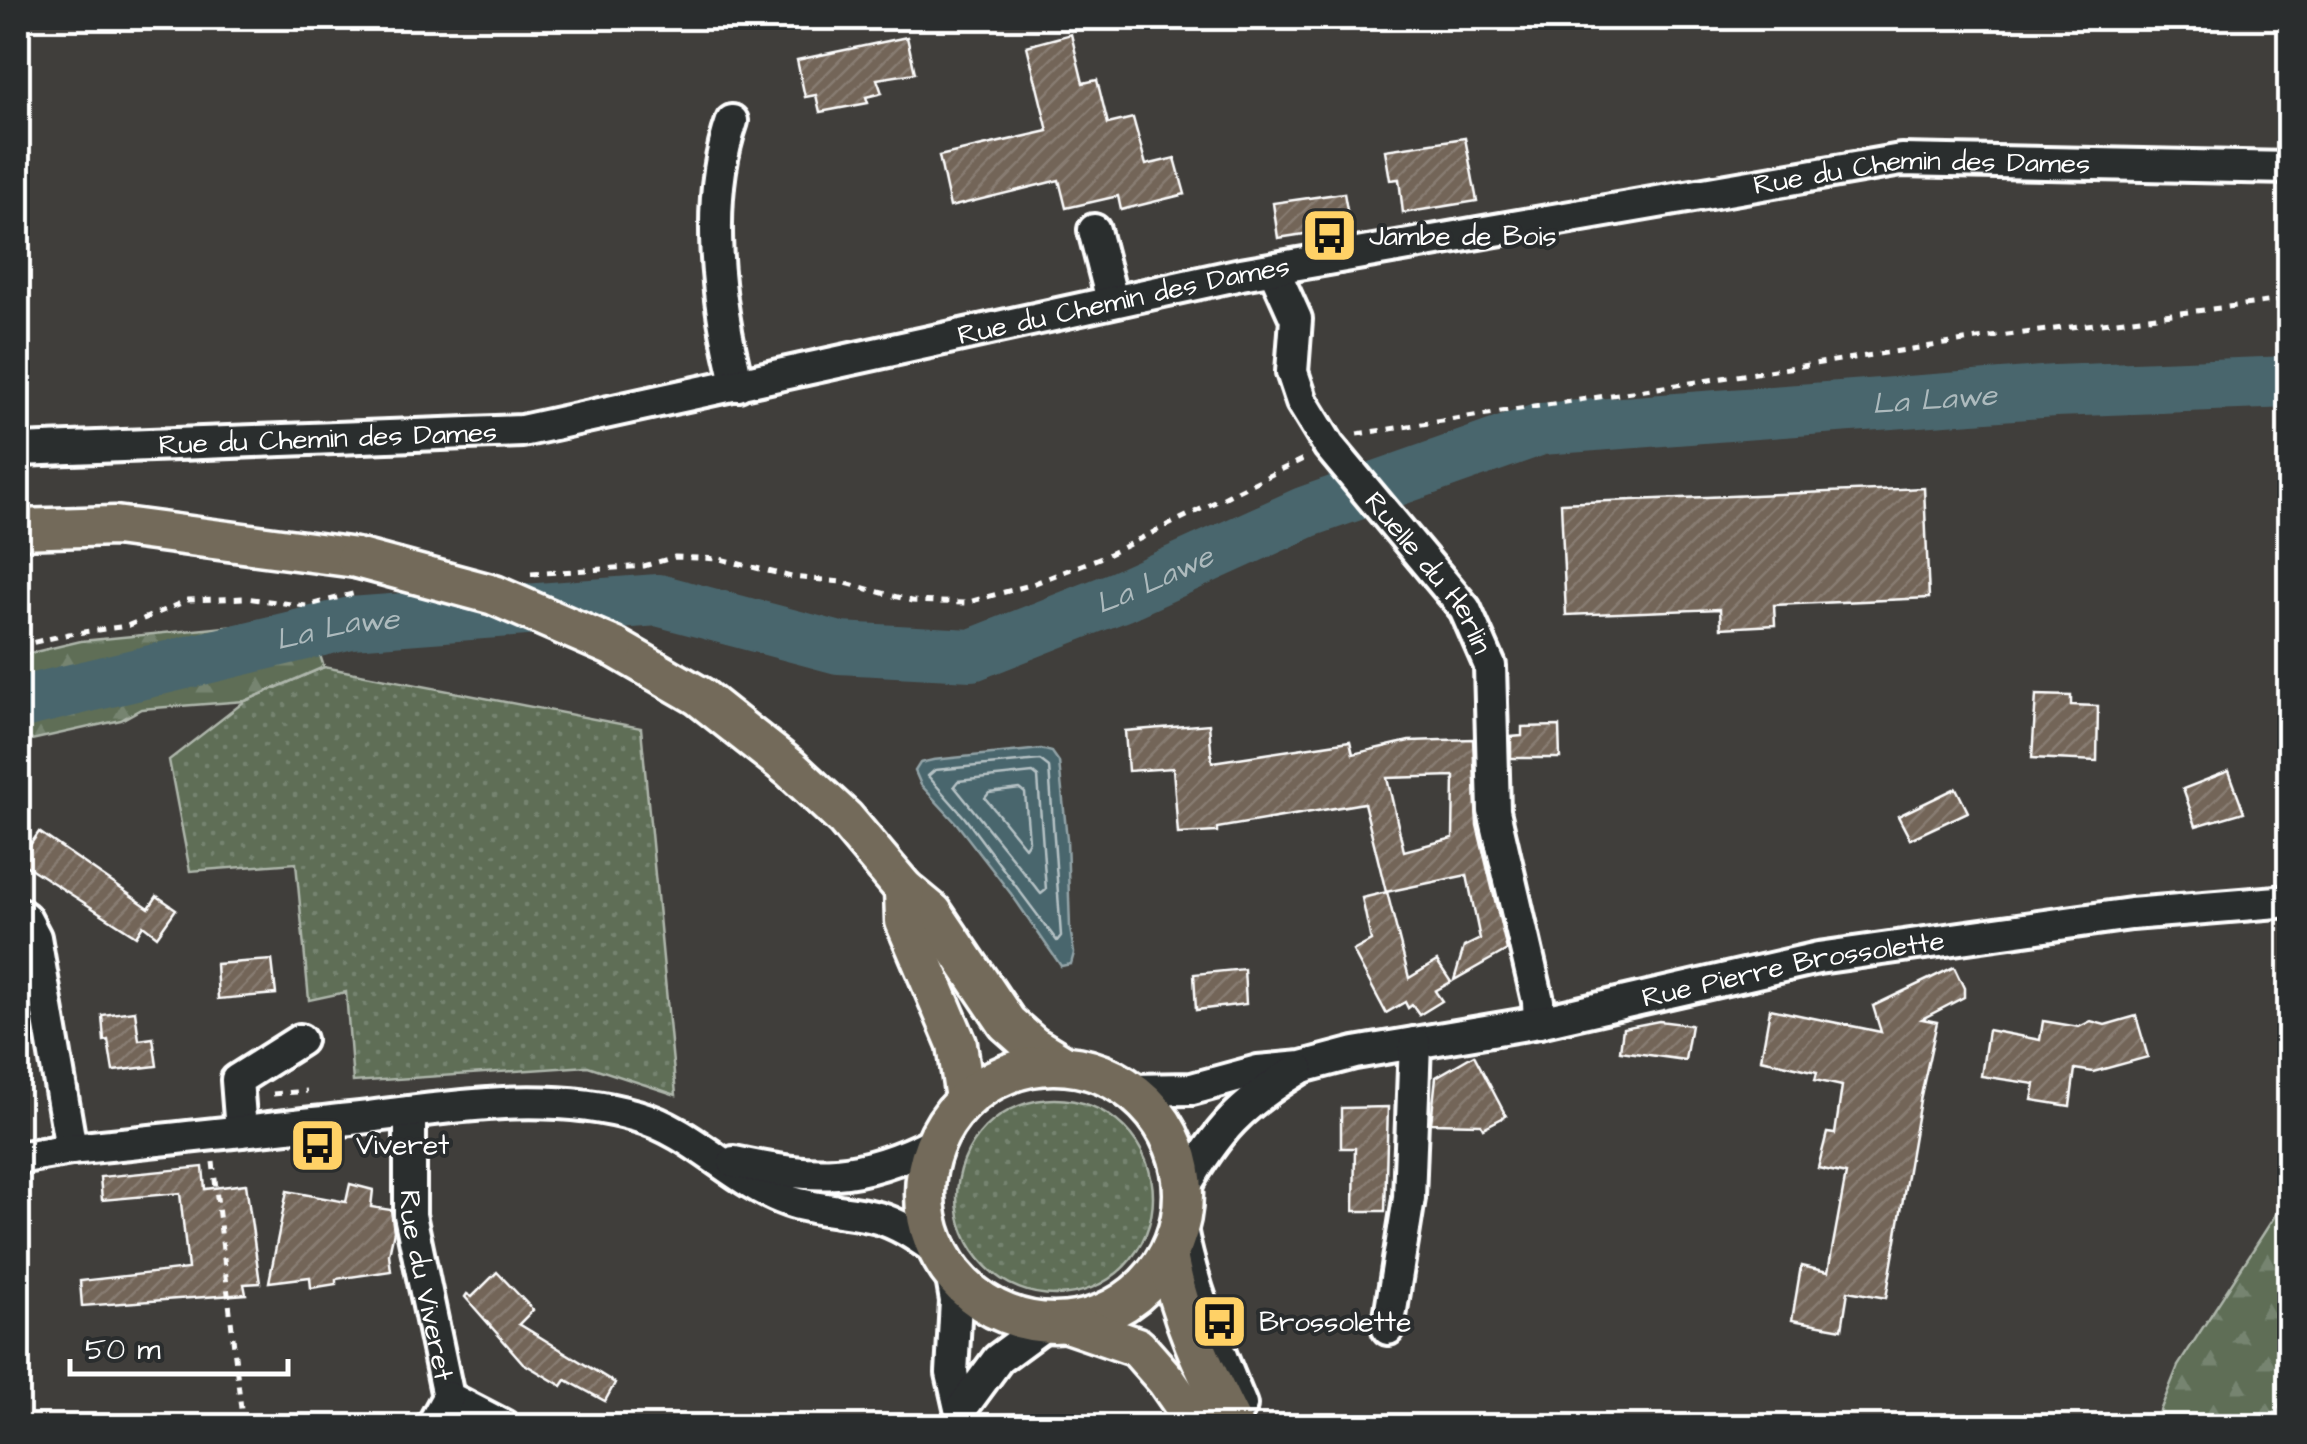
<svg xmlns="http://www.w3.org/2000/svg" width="2307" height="1444" font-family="'Architects Daughter',sans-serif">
	<defs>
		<pattern id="grass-dots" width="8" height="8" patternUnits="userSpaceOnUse" patternTransform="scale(2.5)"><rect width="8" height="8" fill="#5e6e57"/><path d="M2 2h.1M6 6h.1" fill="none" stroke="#768470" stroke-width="1.8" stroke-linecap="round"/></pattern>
		<pattern id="forest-firs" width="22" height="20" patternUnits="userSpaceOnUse" patternTransform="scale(2.5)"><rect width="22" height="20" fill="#5e6e57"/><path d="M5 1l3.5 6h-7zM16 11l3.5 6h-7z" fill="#768470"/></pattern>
		<pattern id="building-hatch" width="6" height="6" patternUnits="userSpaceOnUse" patternTransform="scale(2.5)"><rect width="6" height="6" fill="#736559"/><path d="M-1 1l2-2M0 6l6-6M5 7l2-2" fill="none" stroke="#887c72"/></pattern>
	</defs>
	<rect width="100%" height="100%" fill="#403e3b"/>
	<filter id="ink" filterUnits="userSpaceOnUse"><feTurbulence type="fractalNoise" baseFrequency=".01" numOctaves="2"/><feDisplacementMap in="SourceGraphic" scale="20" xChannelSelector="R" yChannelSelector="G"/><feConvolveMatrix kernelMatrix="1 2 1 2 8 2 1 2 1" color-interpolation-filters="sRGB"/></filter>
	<g filter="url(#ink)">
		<g fill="url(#grass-dots)" stroke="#aeb6ab" stroke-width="2.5">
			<polygon points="324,667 641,728 676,1095 588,1066 353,1082 346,992 309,1000 296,863 190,871 169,760 245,701"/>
			<circle cx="1055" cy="1197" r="98"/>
		</g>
		<g fill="url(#forest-firs)" stroke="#aeb6ab" stroke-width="2.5">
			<polygon points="308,619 324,667 245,701 141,709 121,720 18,743 18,656 81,641"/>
			<polygon points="2289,1194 2289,1389 2267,1426 2154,1426 2178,1366"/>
		</g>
		<polygon fill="#49666d" stroke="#92a3a7" stroke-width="2.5" points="1041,749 1052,752 1059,762 1067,839 1070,928 1074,953 1071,964 1061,966 1012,895 957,824 921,785 915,771 920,763 933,760"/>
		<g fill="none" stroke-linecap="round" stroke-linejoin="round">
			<g stroke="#b6c2c5" stroke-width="2.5">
				<polygon points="1040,760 1049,767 1061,936 1057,941 965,818 928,776 935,770"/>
				<polygon points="1033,773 1038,777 1046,890 1041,894 954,786 958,781"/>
				<polygon points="1020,789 1025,793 1029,841 1025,847 985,798 989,793"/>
			</g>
			<path stroke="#49666d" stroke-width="52" id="s1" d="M18 703 351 623 658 600 839 648 972 655 1121 596 1306 512 1541 429 2055 391 2290 382"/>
		</g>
		<g fill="url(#building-hatch)" stroke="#fff" stroke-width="2.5" fill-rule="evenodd">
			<polygon points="1071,34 1083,83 1097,80 1108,124 1133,118 1146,165 1175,158 1185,194 1121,210 1118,196 1066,208 1059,180 950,207 939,156 1048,131 1027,46"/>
			<polygon points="907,37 915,73 877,79 882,93 866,97 868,103 820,112 816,95 805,97 797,60"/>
			<polygon points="1465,138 1477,201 1403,213 1399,179 1390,180 1385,150"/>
			<polygon points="1344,193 1350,227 1278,238 1273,203"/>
			<polygon points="1924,488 1929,598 1774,605 1775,625 1721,628 1720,609 1566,615 1561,503"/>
			<polygon points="2036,695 2071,696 2071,705 2098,706 2097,761 2032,758"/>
			<path d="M1209 724 1212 762 1350 741 1353 754 1409 741 1473 739 1477 825 1507 950 1454 980 1464 947 1480 939 1467 875 1386 892 1364 803 1217 828V832L1178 834 1173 768 1128 771 1125 731ZM1454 776 1453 838 1404 851 1387 778Z"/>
			<polygon points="1559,726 1560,758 1511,758 1511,737 1522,736 1522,727"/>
			<polygon points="2229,771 2244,812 2196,826 2183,789"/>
			<polygon points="1956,788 1968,812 1910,839 1898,816"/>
			<polygon points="39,832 149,908 157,896 176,909 157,936 143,925 136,936 19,861"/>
			<polygon points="1387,892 1409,978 1437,961 1451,982 1435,991 1442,1001 1419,1015 1412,1005 1408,1008 1405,1002 1386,1013 1353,951 1371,941 1362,898"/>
			<polygon points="272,960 276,994 218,999 216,964"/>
			<polygon points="1954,967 1964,988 1964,997 1922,1019 1937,1022 1920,1100 1886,1298 1848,1291 1842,1329 1792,1320 1801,1266 1828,1272 1846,1174 1818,1168 1827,1133 1835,1134 1842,1086 1815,1080 1817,1072 1761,1059 1770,1009 1881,1032 1873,1006"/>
			<polygon points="1244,969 1246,1004 1196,1010 1194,974"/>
			<polygon points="135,1011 139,1040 153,1038 157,1066 113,1071 108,1040 104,1041 102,1015"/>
			<polygon points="2136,1016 2148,1057 2093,1072 2075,1069 2070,1106 2032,1100 2035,1084 1981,1076 1988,1030 2040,1040 2043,1021 2079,1027 2091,1021 2105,1025"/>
			<polygon points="1659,1021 1691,1025 1685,1060 1620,1051 1623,1028"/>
			<polygon points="1474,1055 1506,1116 1483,1128 1481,1124 1431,1123 1436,1077"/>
			<polygon points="1388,1107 1385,1211 1354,1211 1355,1148 1341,1148 1341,1108"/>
			<polygon points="203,1167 205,1189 246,1184 260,1283 244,1284 246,1294 82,1306 80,1281 188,1269 180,1193 102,1200 100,1177"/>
			<polygon points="350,1184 373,1190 371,1207 391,1210 394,1231 389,1254 391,1271 336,1279 336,1284 311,1288 310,1277 269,1282 287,1191 346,1202"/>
			<polygon points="497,1272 533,1310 519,1324 615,1383 605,1401 566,1380 562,1386 523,1363 465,1297 467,1294 472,1297"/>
		</g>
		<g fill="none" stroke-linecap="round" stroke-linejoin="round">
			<defs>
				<g id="minor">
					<path d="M732 121C704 201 717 304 738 385"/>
					<polyline points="1094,230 1112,300"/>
					<path id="s2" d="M1274 270 1296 319 1292 372 1302 402 1329 446 1465 609 1490 666 1494 811 1538 1001 1539 1022"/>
					<path id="s3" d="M18 450 522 431 1241 274 1901 160 2290 168"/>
					<polyline points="18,913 25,918 35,937 71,1149"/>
					<path id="s4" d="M1131 1090 1192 1089 1258 1071 1302 1067 1355 1053 1539 1022 1818 958 2131 914 2290 901"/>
					<path id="s5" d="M410 1112V1215L448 1397 504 1426"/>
					<polyline points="241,1131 237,1080 300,1040"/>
					<path d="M18 1158 71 1149C165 1140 258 1129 351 1119 445 1108 545 1089 637 1116 694 1132 734 1182 789 1201 817 1211 850 1210 878 1218 900 1224 919 1238 938 1251"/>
					<path d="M734 1162C816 1179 858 1181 935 1142"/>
					<path d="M1184 1188C1218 1129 1241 1105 1299 1069"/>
					<path d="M1180 1223C1192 1288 1216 1345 1241 1405"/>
					<polyline points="951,1272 956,1301 952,1373 964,1426"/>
					<polyline points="1388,1329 1409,1198 1415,1043"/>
					<polyline points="962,1408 998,1359 1047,1323"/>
					<polyline points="432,1426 448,1397"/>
				</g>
				<g id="major">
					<polyline points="18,529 115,526 356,558"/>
					<polyline points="614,647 699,696 790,768 845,819 904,889 933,913 1007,1023 1033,1046 1064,1065"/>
					<polyline points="904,889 905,921 957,1044 965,1099"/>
					<circle cx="1054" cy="1194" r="129"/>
					<path d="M1168 1256C1179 1316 1206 1373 1233 1426"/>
					<polyline points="1067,1323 1137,1347 1166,1380 1198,1426"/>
				</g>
			</defs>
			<use href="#minor" stroke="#fff" stroke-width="38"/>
			<use href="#major" stroke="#fff" stroke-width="45"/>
			<g stroke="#fff" stroke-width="5" stroke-dasharray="8 8" stroke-linecap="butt">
				<polyline points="1357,434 1984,338 2290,299"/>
				<polyline points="531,574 644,566 675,557 720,559 792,577 842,582 912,601 965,603 1030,585 1107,555 1303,459"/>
				<polyline points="18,646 69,634 127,626 188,600 246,598 306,606 356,593"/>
				<polyline points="273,1094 307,1091"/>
				<polyline points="213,1162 243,1426"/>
			</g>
			<use href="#minor" stroke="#2a2d2e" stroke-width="30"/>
			<use href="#major" stroke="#736b5a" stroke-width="38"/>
			<defs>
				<polyline id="major-bridge" points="356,558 494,595 614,647"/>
			</defs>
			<use href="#major-bridge" stroke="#fff" stroke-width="45" stroke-linecap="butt"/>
			<use href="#major-bridge" stroke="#736b5a" stroke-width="38"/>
		</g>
	</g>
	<defs>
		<symbol id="bus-square" viewBox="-11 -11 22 22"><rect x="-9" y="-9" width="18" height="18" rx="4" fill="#ffd166" stroke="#2a2d2e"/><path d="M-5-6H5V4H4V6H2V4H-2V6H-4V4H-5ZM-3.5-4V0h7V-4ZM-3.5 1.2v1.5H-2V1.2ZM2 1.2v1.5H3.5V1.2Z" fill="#111"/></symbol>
	</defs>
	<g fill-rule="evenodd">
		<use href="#bus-square" x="1298" y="204" width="63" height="63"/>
		<use href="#bus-square" x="286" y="1114" width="63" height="63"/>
		<use href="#bus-square" x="1188" y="1290" width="63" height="63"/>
	</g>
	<g text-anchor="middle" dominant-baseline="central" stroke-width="8" stroke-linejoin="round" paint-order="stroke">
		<g font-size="28" fill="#fff" stroke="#2a2d2e">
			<text stroke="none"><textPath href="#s3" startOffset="1930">Rue du Chemin des Dames</textPath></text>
			<text stroke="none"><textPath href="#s3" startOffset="1120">Rue du Chemin des Dames</textPath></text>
			<text stroke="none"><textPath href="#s3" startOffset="310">Rue du Chemin des Dames</textPath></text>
			<text stroke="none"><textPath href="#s2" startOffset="352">Ruelle du Herlin</textPath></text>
			<text stroke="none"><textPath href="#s4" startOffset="675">Rue Pierre Brossolette</textPath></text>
			<text stroke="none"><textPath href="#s5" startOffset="175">Rue du Viveret</textPath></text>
		</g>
		<g font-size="28" fill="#fff" stroke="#2a2d2e" text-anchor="start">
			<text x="1369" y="236">Jambe de Bois</text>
			<text x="356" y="1145">Viveret</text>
			<text x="1259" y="1322">Brossolette</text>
		</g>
		<g font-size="30" font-style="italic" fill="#adbabd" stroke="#2a2d2e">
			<text stroke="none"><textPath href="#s1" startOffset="1978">La Lawe</textPath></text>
			<text stroke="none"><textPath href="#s1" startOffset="1168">La Lawe</textPath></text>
			<text stroke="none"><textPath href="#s1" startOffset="328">La Lawe</textPath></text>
		</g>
	</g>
	<rect width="2307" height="1444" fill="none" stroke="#2a2d2e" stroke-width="60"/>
	<rect x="30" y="30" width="2247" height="1384" fill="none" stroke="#fff" stroke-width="4" filter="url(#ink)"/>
	<path d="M70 1359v15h218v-15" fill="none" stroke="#ffffff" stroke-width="5"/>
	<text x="85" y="1359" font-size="30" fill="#ffffff" stroke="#2a2d2e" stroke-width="8" paint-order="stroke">50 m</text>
</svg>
